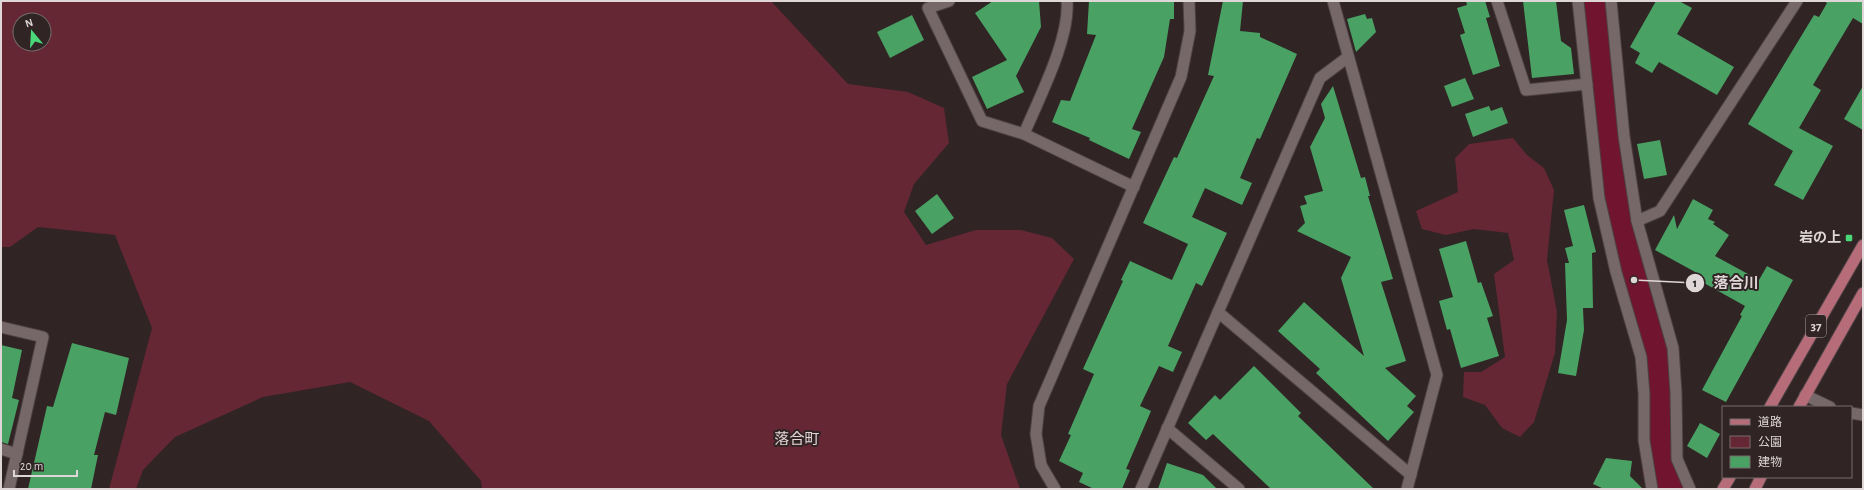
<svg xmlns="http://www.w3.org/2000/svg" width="1864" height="490" font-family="'Alegreya Sans','Noto Sans JP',sans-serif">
	<rect width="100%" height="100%" fill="#302425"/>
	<g fill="#642733" fill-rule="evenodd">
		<path d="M1 1H771L848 84 908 92 944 108 949 143 914 184 904 212 926 245 976 230H1021L1052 238 1074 259 1007 384 1001 435 1020 489H482L481 481 429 421 350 382 263 397 175 437 143 470 136 489H109L152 328 115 235 38 227 10 247H1ZM20 20H44V44H20Z"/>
		<polygon points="1513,138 1527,155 1544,168 1554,190 1547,260 1557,312 1555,353 1534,422 1520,437 1502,428 1485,405 1463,397 1464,372 1481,372 1505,357 1494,274 1514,260 1508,233 1474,229 1446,235 1422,229 1416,211 1458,192 1455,158 1469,144"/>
	</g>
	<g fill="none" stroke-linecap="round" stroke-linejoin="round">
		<polyline stroke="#71142f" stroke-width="38" points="1594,1 1605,120 1616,200 1634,280 1659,365 1661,469 1667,489"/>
	</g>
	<g fill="#49a263">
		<polygon points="993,1 1039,1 1041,27 1016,76 1024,92 987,109 972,77 1007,60 975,13"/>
		<polygon points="1089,1 1174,1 1174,19 1170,19 1164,57 1132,129 1141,132 1129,159 1089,140 1090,138 1052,122 1061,100 1070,101 1096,35 1087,34"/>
		<polygon points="1223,1 1243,1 1240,31 1260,33 1260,37 1297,54 1260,139 1257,138 1240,178 1252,183 1242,205 1205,188 1192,217 1227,233 1202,286 1196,283 1168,346 1182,352 1173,372 1159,366 1140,406 1151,411 1126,469 1130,470 1122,489 1094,489 1079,482 1083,473 1059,461 1071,435 1068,434 1094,374 1083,369 1123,281 1121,280 1130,261 1172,280 1188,244 1143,223 1174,157 1177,158 1214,76 1208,75"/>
		<polygon points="1466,1 1485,1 1490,17 1486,18 1500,66 1473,75 1460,35 1465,33 1457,8 1467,5"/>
		<polygon points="1523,1 1556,1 1561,41 1571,48 1574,74 1532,78"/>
		<polygon points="1656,1 1679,1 1692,8 1677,34 1734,67 1717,95 1659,62 1652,73 1635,63 1640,53 1630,47"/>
		<polygon points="1824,1 1863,1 1863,24 1853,18 1813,85 1821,90 1799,128 1833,146 1803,200 1774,185 1793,151 1748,124 1814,15 1819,17 1827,3"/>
		<polygon points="1365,14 1367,19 1372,18 1376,32 1356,52 1347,19"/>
		<polygon points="912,15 924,40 890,58 877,32"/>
		<polygon points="1465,78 1474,99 1452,107 1444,86"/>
		<polygon points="1333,86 1361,178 1365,177 1370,196 1368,196 1393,279 1381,282 1406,361 1385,368 1416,396 1407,406 1414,412 1388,441 1316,373 1320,369 1278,331 1304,302 1364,356 1341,278 1351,257 1297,231 1305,223 1300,206 1307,204 1304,196 1323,191 1310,147 1325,118 1321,104"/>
		<polygon points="1863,86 1863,130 1844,119"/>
		<polygon points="1489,106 1491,111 1502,107 1508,123 1473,137 1465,114"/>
		<polygon points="1660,140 1667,175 1644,179 1637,144"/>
		<polygon points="937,194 954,218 932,234 915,211"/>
		<polygon points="1693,199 1713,210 1708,219 1715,222 1713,224 1729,235 1715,256 1759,280 1767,266 1793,280 1726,402 1702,390 1742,316 1740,315 1745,306 1695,278 1697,273 1655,250 1674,215 1677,229"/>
		<polygon points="1584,205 1596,252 1592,253 1593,308 1583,308 1584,330 1576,376 1558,373 1567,320 1565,263 1569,263 1565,248 1573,246 1564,210"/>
		<polygon points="1466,241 1478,283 1481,282 1493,316 1487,318 1499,356 1461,368 1450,329 1447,330 1439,301 1453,297 1439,249"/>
		<polygon points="72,343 129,358 116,415 105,412 94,455 98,455 91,489 28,489 47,406 53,407"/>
		<polygon points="1,345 22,350 12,398 19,400 8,444 1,442"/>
		<polygon points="1254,366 1301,413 1298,416 1374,489 1271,489 1213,434 1206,440 1188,423 1215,395 1220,400"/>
		<polygon points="1700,423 1720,434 1707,458 1687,446"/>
		<polygon points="1606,458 1632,461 1630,476 1643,489 1604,489 1593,484"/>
		<polygon points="1167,463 1203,475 1217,489 1158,489"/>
	</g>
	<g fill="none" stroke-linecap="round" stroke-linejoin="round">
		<defs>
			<g id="minor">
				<polyline points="949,1 928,8 982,121 1024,134 1134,187"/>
				<polyline points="1333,1 1437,375 1407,489"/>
				<polyline points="1497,1 1526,90 1587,84"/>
				<polyline points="1578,1 1599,198 1616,272 1641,357 1644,394 1644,440 1652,489"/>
				<polyline points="1611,1 1624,136 1637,221 1673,348 1676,393 1677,459 1690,489"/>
				<path d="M1024 134C1039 98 1070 39 1067 1"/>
				<polyline points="1637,221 1660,211 1797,1"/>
				<polyline points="1218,312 1411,475"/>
				<polyline points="1,327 43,337 9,489"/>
				<polyline points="1805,395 1830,407"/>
				<polyline points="1851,413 1863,415"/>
				<polyline points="1167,428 1239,489"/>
				<polyline points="1,449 17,454"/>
				<polyline points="1055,489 1041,465 1036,434 1039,406 1181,77 1190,31 1189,1"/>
				<polyline points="1141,489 1320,78 1348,57"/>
			</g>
			<g id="primary">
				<polyline points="1770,407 1863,245"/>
				<polyline points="1799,407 1863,293"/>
				<polyline points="1723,489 1730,477"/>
				<polyline points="1755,489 1761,477"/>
			</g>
		</defs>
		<use href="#minor" stroke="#4c4142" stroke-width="13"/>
		<use href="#primary" stroke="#4c4142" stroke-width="13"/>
		<use href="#minor" stroke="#766769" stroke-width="11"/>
		<use href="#primary" stroke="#b66c79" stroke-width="11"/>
	</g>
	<rect fill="#49d778" stroke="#302425" stroke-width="1.5" x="1845" y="234" width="8" height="8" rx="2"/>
	<g text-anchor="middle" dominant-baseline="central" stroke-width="4" stroke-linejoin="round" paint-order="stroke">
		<rect fill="#302425" stroke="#aaa1a2" stroke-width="1" x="1806" y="315" width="20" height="22" rx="3"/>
		<g font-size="13" font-weight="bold" fill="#dfd6d7">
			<text x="1816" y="326">37</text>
		</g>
		<g font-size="14" font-weight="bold" fill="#dfd6d7" stroke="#302425" text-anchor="end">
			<text x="1841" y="238">岩の上</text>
		</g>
		<g font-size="15" fill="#e6d5d7" stroke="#302425">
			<text x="797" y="439">落合町</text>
		</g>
	</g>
	<path fill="none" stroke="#dfd6d7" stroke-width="1.5" d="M1634 280L1695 283"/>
	<g fill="#dfd6d7" stroke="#302425" stroke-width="1.5">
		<circle cx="1634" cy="280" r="4"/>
		<circle cx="1695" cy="283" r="10"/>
	</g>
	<g font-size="12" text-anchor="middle" font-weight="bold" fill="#111">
		<text x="1695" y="287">1</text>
	</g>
	<g font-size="15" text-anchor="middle" font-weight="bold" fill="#dfd6d7" stroke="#302425" stroke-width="4" stroke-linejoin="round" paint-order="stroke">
		<text x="1736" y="288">落合川</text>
	</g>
	<rect width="1864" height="490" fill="none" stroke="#dfd6d7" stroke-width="4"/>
	<rect x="1722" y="406" width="130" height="72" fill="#302425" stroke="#766b6c"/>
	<rect x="1730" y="419" width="20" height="6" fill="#b66c79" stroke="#766b6c"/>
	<text x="1758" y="426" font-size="12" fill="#dfd6d7">道路</text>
	<rect x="1730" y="436" width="20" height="12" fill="#642733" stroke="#766b6c"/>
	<text x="1758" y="446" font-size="12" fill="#dfd6d7">公園</text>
	<rect x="1730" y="456" width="20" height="12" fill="#49a263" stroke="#766b6c"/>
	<text x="1758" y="466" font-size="12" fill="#dfd6d7">建物</text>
	<g transform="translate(32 32) rotate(342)"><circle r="19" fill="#302425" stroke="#766b6c"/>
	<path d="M0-3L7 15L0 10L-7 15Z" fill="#49d778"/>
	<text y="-6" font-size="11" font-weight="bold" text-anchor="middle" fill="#dfd6d7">N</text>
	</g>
	<path d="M14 470v6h63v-6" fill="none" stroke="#dfd6d7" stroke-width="2"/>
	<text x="20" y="470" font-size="12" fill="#dfd6d7" stroke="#302425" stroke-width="3" paint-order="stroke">20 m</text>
</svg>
